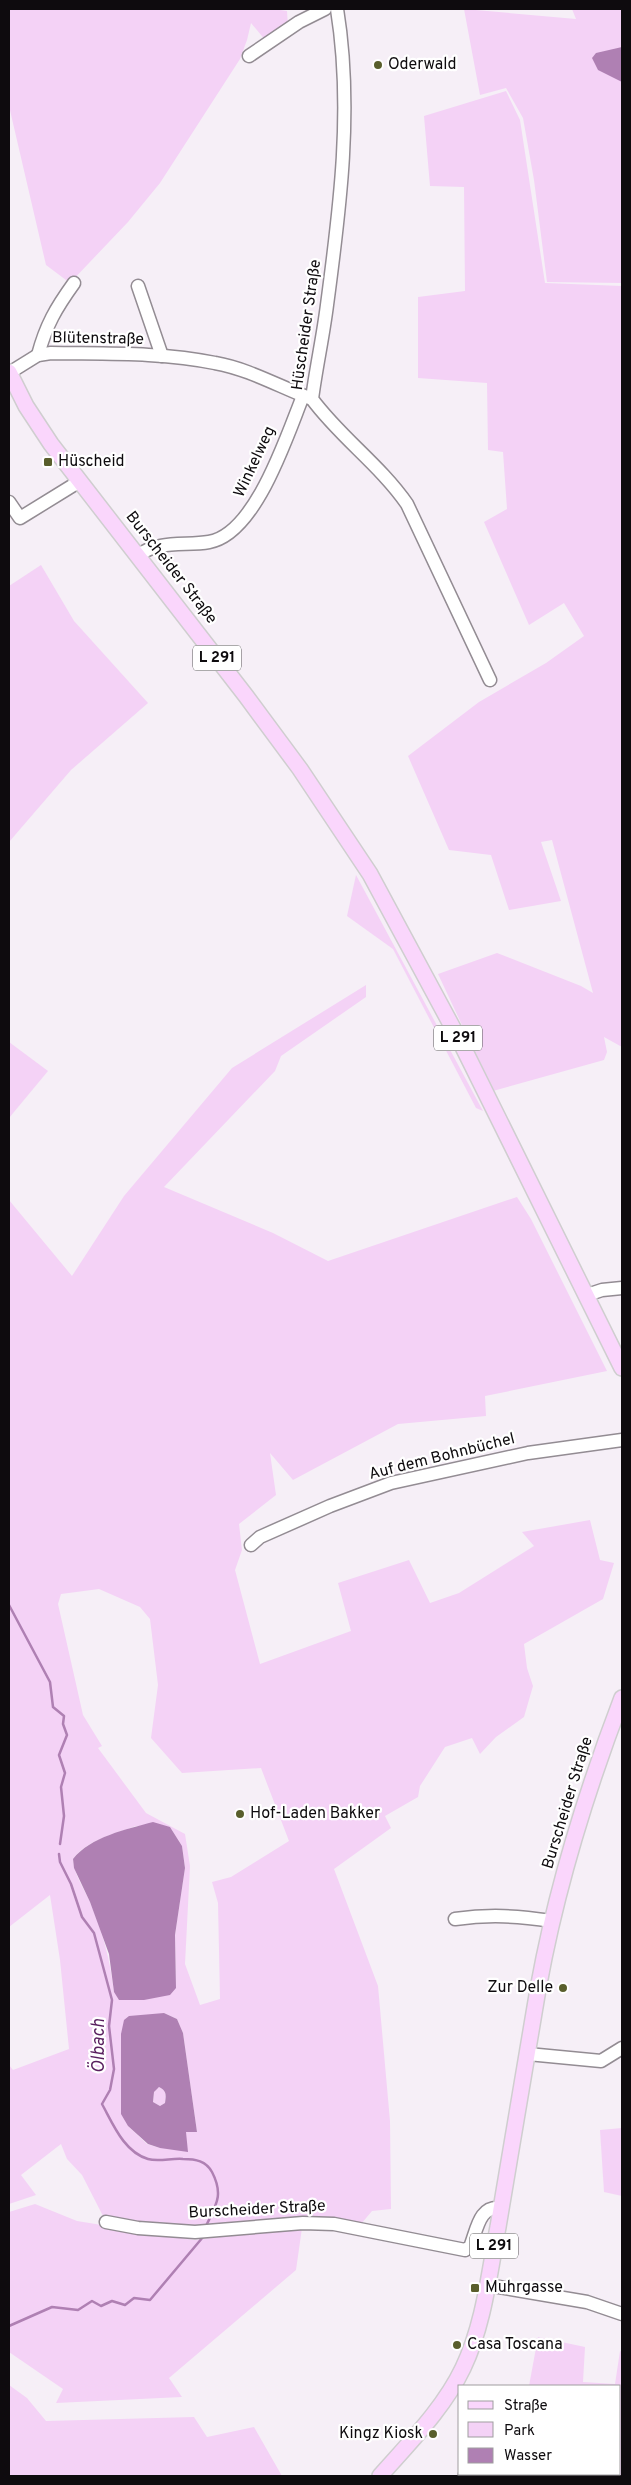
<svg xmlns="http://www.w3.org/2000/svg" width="631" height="2485" font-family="Overpass,sans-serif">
	<rect width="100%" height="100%" fill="#f6eff7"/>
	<g fill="#f4d2f6" fill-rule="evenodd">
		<polygon points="9,9 274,9 287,11 288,26 266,41 251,23 247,40 240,59 160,183 128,222 70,283 46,265 9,106"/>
		<polygon points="464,9 576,19 572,9 622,9 622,283 547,282 534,180 523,118 506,88 480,95"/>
		<polygon points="506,91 520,120 545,283 622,286 622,1047 604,1037 607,1052 604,1060 493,1091 438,974 497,953 581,986 593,993 552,840 541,842 561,901 509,910 491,855 449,850 408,756 479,702 546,663 584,636 564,603 529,625 484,522 507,509 503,452 488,450 487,383 418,378 418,297 465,291 464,187 430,186 424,116"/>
		<polygon points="41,565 74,621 148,703 71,770 9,842 9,586"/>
		<polygon points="356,875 483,1111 476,1108 393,949 347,916"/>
		<path d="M366 985V997L281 1056 275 1071 164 1187 273 1233 328 1261 517 1197 531 1219 607 1371 485 1396 486 1416 398 1424 293 1480 270 1453 276 1495 239 1524 242 1550 235 1570 260 1664 351 1631 338 1583 409 1560 430 1603 459 1593 534 1546 522 1532 590 1520 600 1560 614 1563 603 1599 524 1644 527 1668 533 1686 524 1717 496 1737 480 1754 472 1738 445 1747 420 1786 418 1797 385 1816 391 1828 334 1869 378 1986 390 2121 391 2209 372 2211 361 2224 205 2232 103 2220V2216L82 2175 67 2159 61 2144 21 2175 36 2195 9 2204V2065L13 2070 69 2049 60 1960 50 1895 9 1927V1200L72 1276 124 1196 232 1068ZM99 1589 140 1607 150 1619 158 1685 151 1738 182 1773 261 1768 289 1841 231 1877 212 1882 218 1903 220 1999 200 2005 185 1964 190 1866 185 1834 146 1813 98 1748 102 1746 83 1715 58 1604 61 1594ZM136 1826 170 1827 182 1846 185 1868 175 1935 176 1988 114 1992C110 1959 103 1933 90 1902 84 1888 74 1875 73 1859 87 1840 114 1834 136 1826ZM164 2013 177 2019 183 2033 197 2132H186L160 2148 147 2144 128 2126 121 2068V2034Z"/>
		<polygon points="9,1042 48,1071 9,1118"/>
		<path d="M159 2087C167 2091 166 2095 165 2103L160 2106 153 2102 154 2092Z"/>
		<polygon points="622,2128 622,2196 604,2192 600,2130"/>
		<polygon points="35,2204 77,2221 194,2240 302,2228 296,2270 169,2378 182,2397 56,2403 63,2389 9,2352 9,2212"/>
		<polygon points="538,2337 585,2347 583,2382 615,2384 620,2351 622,2352 622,2476 567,2476 568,2474 620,2474 620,2386 529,2386"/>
		<polygon points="9,2385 27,2398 46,2421 194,2417 207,2437 254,2427 282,2476 9,2476"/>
	</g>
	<g fill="#af80b3" fill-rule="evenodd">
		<polygon points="622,47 622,82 598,70 592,58 596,53"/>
		<path d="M153 1822 170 1827 182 1846 185 1868 175 1935 176 1988 170 1995 144 2000H119L114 1992 109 1954 90 1902 74 1868 73 1859C90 1837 127 1829 153 1822Z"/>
		<path d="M164 2013 177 2019 183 2033 197 2132H186L188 2152 160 2148 148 2144 128 2126 121 2114V2034L124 2020 129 2016ZM159 2087C167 2091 166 2095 165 2103L160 2106 153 2102 154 2092Z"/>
	</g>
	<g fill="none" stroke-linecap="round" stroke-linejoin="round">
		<g stroke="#af80b3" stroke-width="2.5">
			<polyline points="9,1605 50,1682 53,1707 64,1716 63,1724 67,1735 59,1755 65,1773 61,1787 64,1816 60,1844"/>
			<path d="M59 1854 60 1862 71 1884 82 1917 94 1933 112 2000 109 2026 114 2069 110 2090 102 2104C113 2124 124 2152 148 2159 158 2162 172 2158 183 2159 196 2159 206 2161 212 2172 224 2195 216 2205 206 2226"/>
			<polyline points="9,2326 52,2307 78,2310 92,2301 101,2306 112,2301 125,2305 134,2298 150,2300 203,2237"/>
		</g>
		<defs>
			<g id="minor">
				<path d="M337 9C353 107 340 208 327 305 323 337 316 368 312 399 340 437 380 465 407 504L490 680"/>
				<polyline points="249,56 299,22 325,9"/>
				<polyline points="138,286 162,356"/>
				<path d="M38 355C46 325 56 308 74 283"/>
				<path d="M9 373 38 355 51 353C105 354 161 352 215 363 249 369 280 387 312 399"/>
				<polyline points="9,502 20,518 80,481"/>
				<path d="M139 555C158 540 186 546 209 542 256 534 287 435 303 396"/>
				<polyline points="587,1295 602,1290 622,1288"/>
				<polyline points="251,1545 260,1537 330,1506 391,1483 528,1453 622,1440"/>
				<path d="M455 1919C491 1914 517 1916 552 1921"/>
				<polyline points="528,2054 601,2061 622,2048"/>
				<path d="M106 2222 138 2228 195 2232 303 2223 334 2224 465 2250 470 2247C477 2230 479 2205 501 2208"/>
				<polyline points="487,2285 587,2302 622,2314"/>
				<polyline points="542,2474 551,2476"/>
				<polyline points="465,2476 465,2474"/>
			</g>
			<g id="major">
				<polyline points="9,372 26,406 51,444 246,696 300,769 370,874 461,1043 622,1368"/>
				<path d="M380 2476C410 2442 444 2408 463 2368 484 2324 489 2274 498 2227 510 2156 522 2085 534 2013 551 1905 583 1800 622 1698"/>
			</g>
		</defs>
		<use href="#minor" stroke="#938c93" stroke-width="15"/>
		<use href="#major" stroke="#cfcecf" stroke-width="18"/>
		<use href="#minor" stroke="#fff" stroke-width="12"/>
		<use href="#major" stroke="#fad6fc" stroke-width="15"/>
	</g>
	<g fill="#595e2c" stroke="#fff" stroke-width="2">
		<circle cx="378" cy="65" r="5"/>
		<rect x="43" y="457" width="10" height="10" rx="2.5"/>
		<circle cx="240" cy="1814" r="5"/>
		<circle cx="563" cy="1988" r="5"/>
		<rect x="470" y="2283" width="10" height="10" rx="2.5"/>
		<circle cx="457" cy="2345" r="5"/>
		<circle cx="433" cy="2434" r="5"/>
	</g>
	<g text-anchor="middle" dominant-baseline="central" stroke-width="4.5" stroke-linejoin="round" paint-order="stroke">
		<g fill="#fff" stroke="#565456" stroke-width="1">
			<rect x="193" y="645.5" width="48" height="25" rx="4"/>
			<rect x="434" y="1025.5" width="48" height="25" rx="4"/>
			<rect x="470" y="2233.5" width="48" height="25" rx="4"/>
		</g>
		<g font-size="15" font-weight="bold" fill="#0e0b0e">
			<text x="217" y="658">L 291</text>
			<text x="458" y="1038">L 291</text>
			<text x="494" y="2246">L 291</text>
		</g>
		<g font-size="16" fill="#0e0b0e" stroke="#fff" text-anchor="start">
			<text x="388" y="65">Oderwald</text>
			<text x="58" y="462">Hüscheid</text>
			<text x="250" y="1814">Hof-Laden Bakker</text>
			<text x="553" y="1988" text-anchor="end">Zur Delle</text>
			<text x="485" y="2288">Muhrgasse</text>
			<text x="467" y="2345">Casa Toscana</text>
			<text x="423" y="2434" text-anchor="end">Kingz Kiosk</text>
		</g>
		<g font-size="16" fill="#0e0b0e" stroke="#fff">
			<text transform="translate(307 325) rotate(-82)">Hüscheider Straße</text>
			<text transform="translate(98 339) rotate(1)">Blütenstraße</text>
			<text transform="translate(255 462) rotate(-65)">Winkelweg</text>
			<text transform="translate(171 568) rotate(52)">Burscheider Straße</text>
			<text transform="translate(442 1457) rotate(-14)">Auf dem Bohnbüchel</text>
			<text transform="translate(568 1803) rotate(-73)">Burscheider Straße</text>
			<text transform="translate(257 2210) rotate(-3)">Burscheider Straße</text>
		</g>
		<g font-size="18" font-style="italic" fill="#591f5f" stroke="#fff">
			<text transform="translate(99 2046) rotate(-90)">Ölbach</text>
		</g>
	</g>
	<rect width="631" height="2485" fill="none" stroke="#0e0b0e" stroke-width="20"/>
	<rect x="458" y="2385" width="162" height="90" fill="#ffffff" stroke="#9f9d9f"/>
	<rect x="468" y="2401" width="25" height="8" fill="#fad6fc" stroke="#9f9d9f"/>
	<text x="504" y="2410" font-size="15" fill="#0e0b0e">Straße</text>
	<rect x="468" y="2422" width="25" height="15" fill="#f4d2f6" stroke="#9f9d9f"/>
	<text x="504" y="2435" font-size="15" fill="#0e0b0e">Park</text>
	<rect x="468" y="2448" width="25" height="15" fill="#af80b3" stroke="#9f9d9f"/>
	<text x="504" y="2460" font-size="15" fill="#0e0b0e">Wasser</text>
</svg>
